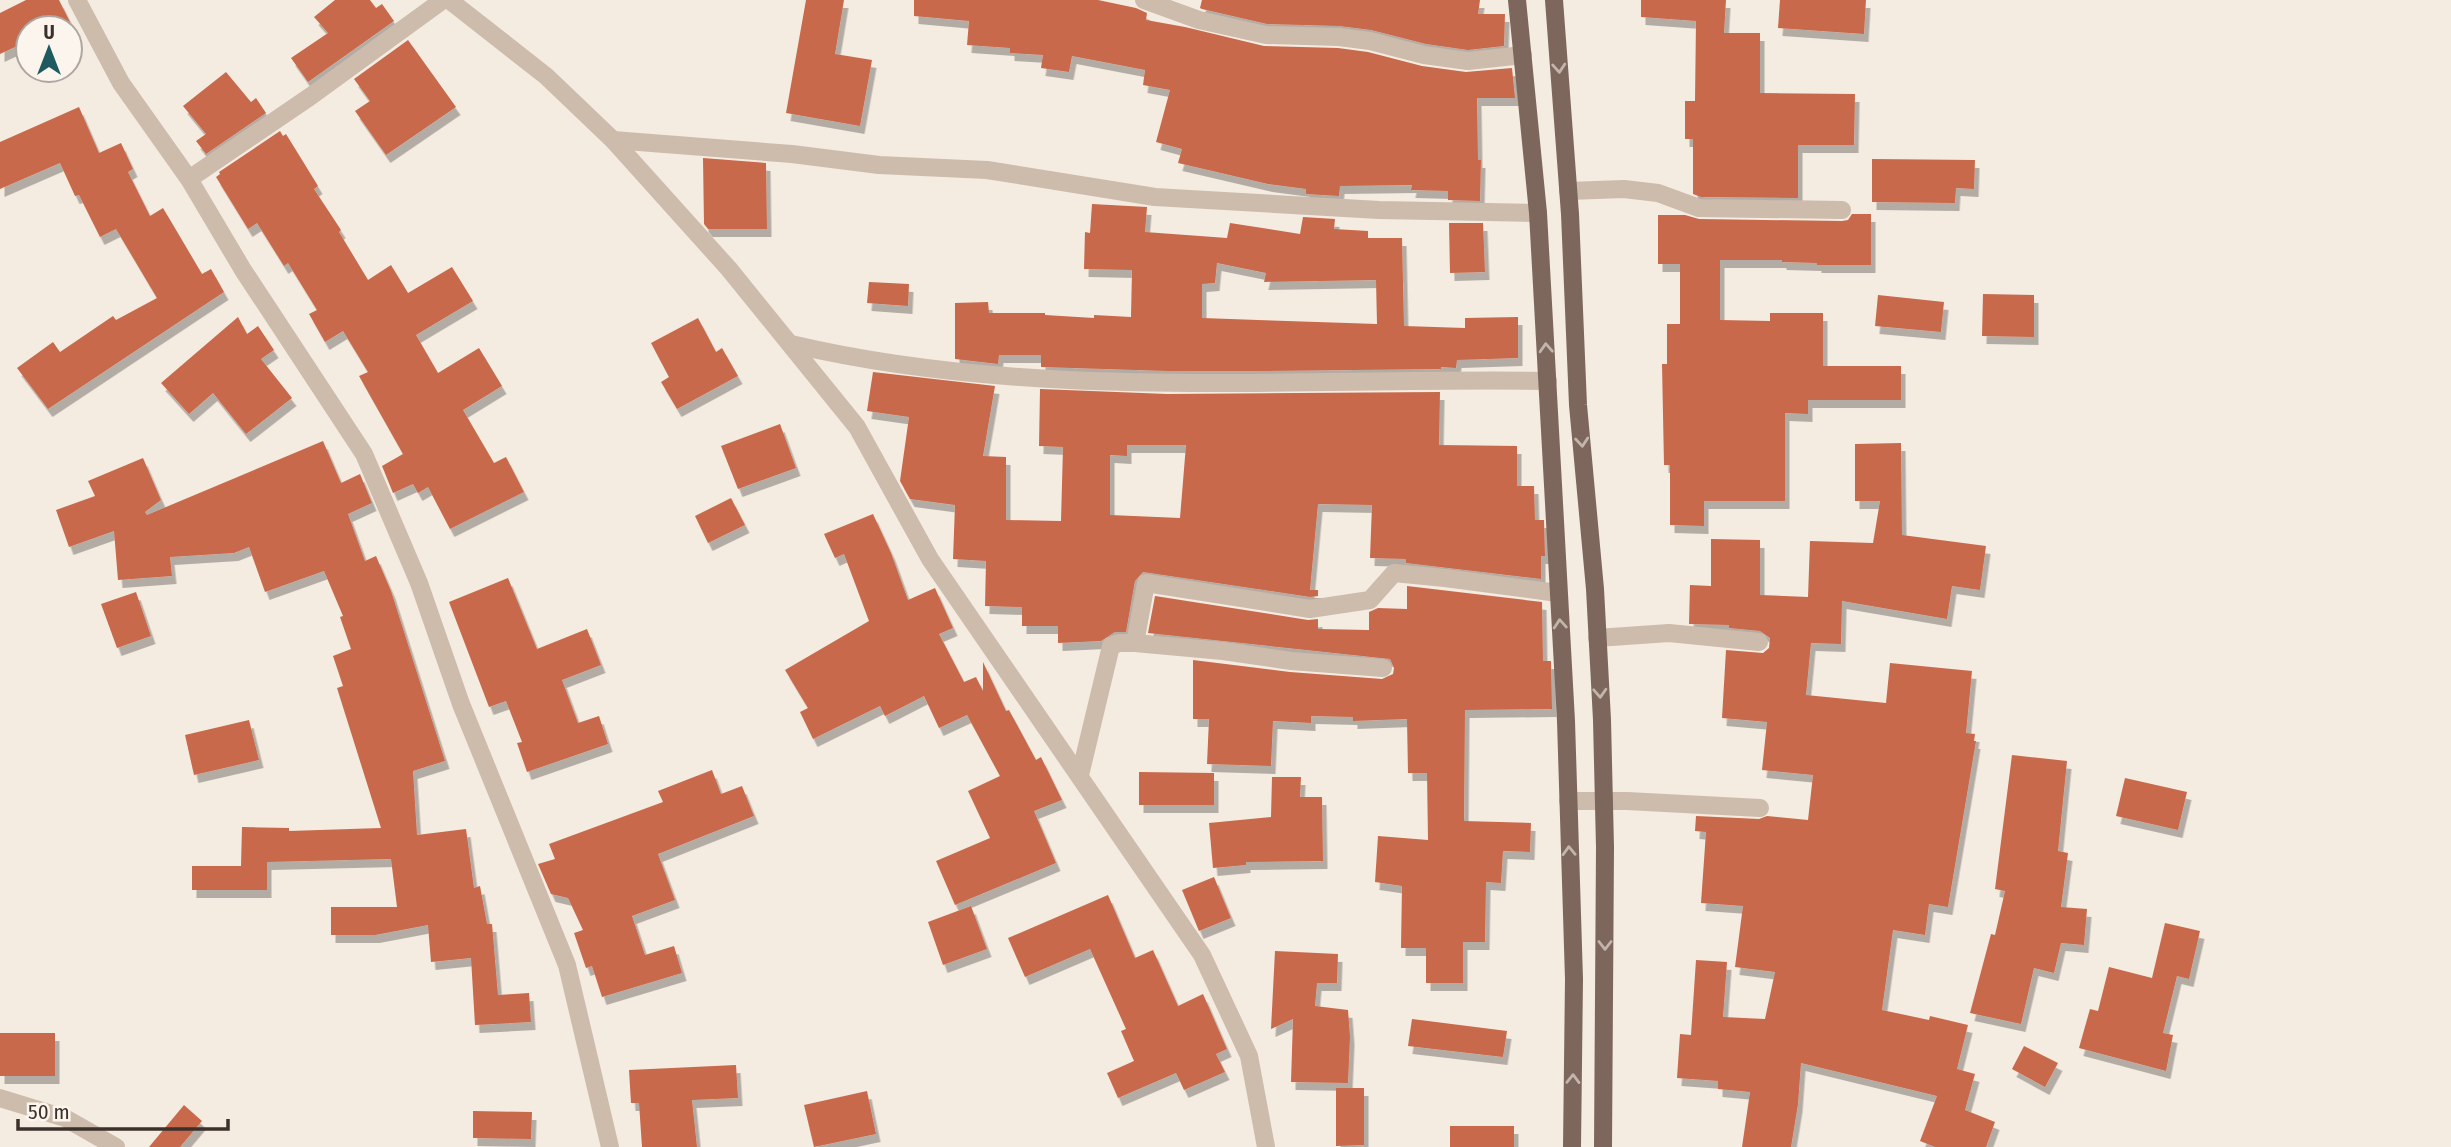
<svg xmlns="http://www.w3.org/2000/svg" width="2451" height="1147" font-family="'Fira Sans Condensed',sans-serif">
	<defs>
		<filter id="shadow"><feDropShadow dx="4.5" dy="8" stdDeviation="0" flood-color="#0004"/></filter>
	</defs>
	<rect width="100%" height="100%" fill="#f4ebe1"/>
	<g fill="#c8694b" fill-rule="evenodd" filter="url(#shadow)">
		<polygon points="26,0 59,0 73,28 28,28 28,41 0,54 0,13"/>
		<polygon points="335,0 370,0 376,8 382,4 394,21 308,82 291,58 328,33 314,17"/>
		<polygon points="806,0 844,0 835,54 872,60 860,126 786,113"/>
		<polygon points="914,0 1098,0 1136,8 1147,13 1146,20 1185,27 1264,46 1338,48 1368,52 1422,66 1466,72 1512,68 1515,98 1477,98 1478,160 1481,160 1480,201 1448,200 1448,191 1411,190 1412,185 1340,186 1339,196 1306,194 1306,189 1268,184 1178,163 1182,149 1156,142 1170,90 1143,85 1145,70 1072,56 1069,72 1041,68 1043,55 1010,53 1010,48 967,45 969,21 914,16"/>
		<polygon points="1202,0 1480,0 1478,14 1505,14 1504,46 1468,50 1426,44 1371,30 1339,26 1267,24 1202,9 1200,8"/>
		<polygon points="1641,0 1726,0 1724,33 1760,33 1760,93 1855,94 1854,145 1798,145 1798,198 1701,197 1693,194 1693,139 1685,139 1685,101 1695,101 1696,21 1641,17"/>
		<polygon points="1780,0 1866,0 1864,34 1778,28"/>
		<polygon points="408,40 456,107 386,155 355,111 370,101 354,79"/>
		<polygon points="226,72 251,102 256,98 266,113 206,154 196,141 206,134 183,106"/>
		<polygon points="79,107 99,153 121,143 133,169 128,172 150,216 163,208 202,274 211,269 224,292 48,409 17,368 53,342 60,352 113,316 116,320 157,298 116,229 100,237 79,195 75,196 60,163 0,189 0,142"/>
		<polygon points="280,131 283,136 286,134 318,186 314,189 341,230 339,232 368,280 391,265 408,293 452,267 473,301 416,335 438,373 479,348 502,386 463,410 494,463 506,457 524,492 450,529 428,487 418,493 413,484 393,493 382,466 403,454 359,376 368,372 343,331 325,342 309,314 317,310 288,263 284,266 257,223 248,229 216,177 220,174 219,172"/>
		<polygon points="703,158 766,163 767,229 708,229 704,224"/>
		<polygon points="1872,159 1975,160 1974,189 1956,188 1955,203 1872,202"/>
		<path d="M1092 204 1147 207 1145 232 1227 238 1230 223 1300 234 1303 217 1335 219 1334 229 1368 231V238H1402L1404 326 1465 328V318L1518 317V358L1457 360 1456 368 1441 367V369L1263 371H1168L1041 367V355H999L998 364 955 359V303L988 302 989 313H1045V315L1094 318V315L1131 317 1132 270 1084 269 1085 232 1090 233ZM1217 263 1266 273 1264 282 1376 280 1377 324 1202 318V284L1215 283Z"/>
		<polygon points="1852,214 1871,214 1871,265 1817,265 1817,263 1782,262 1782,260 1720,260 1720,320 1770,321 1770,313 1823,313 1823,366 1901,366 1901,400 1808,400 1808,414 1785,413 1785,501 1704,501 1704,526 1670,525 1670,465 1664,465 1662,364 1667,364 1667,324 1680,324 1680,264 1658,264 1658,215 1685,215 1699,219 1842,221 1848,220"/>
		<polygon points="1449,223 1483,223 1485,272 1450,273"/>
		<polygon points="869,282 909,284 908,306 867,303"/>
		<polygon points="1983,294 2034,295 2034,337 1982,336"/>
		<polygon points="1878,295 1944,302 1941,332 1875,326"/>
		<polygon points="238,317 247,334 258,326 274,350 261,359 292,398 246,434 213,393 189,414 161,383"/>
		<polygon points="698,318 716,352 722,348 738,376 677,409 661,382 669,377 651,343"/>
		<path d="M873 372 995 386 983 456 1006 457V520L1061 521 1063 447 1039 446 1040 389 1167 394 1440 392 1439 445 1517 446V486H1534L1535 520H1544L1545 556H1541V579L1406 563V559L1370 558 1372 505 1318 504 1310 590H1318V596L1310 597 1143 572 1135 581 1126 632H1115L1101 641 1058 643V626H1022V607L985 606 986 561 953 559 955 505 910 499 900 481 909 417 867 411ZM1127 445H1186L1180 518 1110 515V455L1127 456Z"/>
		<polygon points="780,424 796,468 738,489 721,446"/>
		<polygon points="323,441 341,483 360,474 372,503 348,514 365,561 376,556 391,591 445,761 413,771 417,835 466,829 474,888 480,886 487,924 492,924 498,995 529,993 531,1022 475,1025 471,958 431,962 428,925 375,935 331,935 331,907 397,907 391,859 267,862 267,890 192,890 192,866 241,866 242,827 289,828 289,831 381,828 337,688 343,686 333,656 351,649 340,617 343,616 324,571 265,592 249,547 234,553 170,557 172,576 118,580 114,531 69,547 56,510 95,496 88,481 143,458 161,500 145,512 147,515"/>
		<polygon points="1901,443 1902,535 1986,546 1980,590 1952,586 1947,619 1842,601 1841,644 1811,643 1806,695 1886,703 1890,663 1972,671 1966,733 1975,734 1974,741 1976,741 1948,907 1929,904 1925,935 1893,930 1882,1010 1929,1020 1930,1016 1968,1025 1957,1069 1975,1074 1965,1110 1995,1122 1986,1147 1935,1147 1920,1141 1937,1096 1801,1063 1798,1104 1791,1147 1742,1147 1750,1092 1718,1089 1718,1081 1677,1078 1680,1034 1691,1035 1696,960 1727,962 1723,1017 1765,1019 1775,972 1735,967 1743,906 1701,903 1706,832 1695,831 1696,816 1759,819 1767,816 1808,820 1813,775 1762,770 1767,722 1722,718 1726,650 1763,653 1769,648 1770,638 1760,631 1729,628 1729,625 1689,624 1690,585 1711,586 1711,539 1760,540 1760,595 1808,597 1810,541 1873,543 1880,501 1855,501 1855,444"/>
		<polygon points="731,498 745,525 708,543 695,516"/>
		<polygon points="873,514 891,553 908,600 935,588 953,628 939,634 964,682 976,677 983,691 983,662 1006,711 1009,710 1036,760 1041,757 1062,800 1034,811 1056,863 955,905 936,861 990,838 968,791 1000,776 967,715 939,728 924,696 885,716 880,706 813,739 800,712 808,708 785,670 869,621 844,554 835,558 824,534"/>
		<polygon points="508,578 537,649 587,629 601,665 562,680 578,723 599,716 608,744 527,772 517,743 522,742 506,701 489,707 449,602"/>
		<polygon points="1407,586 1542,602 1543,661 1551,661 1552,709 1465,710 1464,821 1531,823 1530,852 1503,851 1501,883 1486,882 1485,942 1463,942 1463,983 1426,983 1426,948 1401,948 1402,886 1375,882 1378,836 1428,840 1427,773 1408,773 1407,719 1353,721 1353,717 1311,716 1311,723 1273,721 1271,766 1207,764 1209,719 1193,719 1193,660 1290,672 1382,679 1393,674 1394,668 1390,659 1148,633 1155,596 1308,620 1318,619 1318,629 1369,630 1369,612 1378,608 1407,609"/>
		<polygon points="136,592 151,636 117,648 101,604"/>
		<polygon points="249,720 259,760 194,775 185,735"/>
		<polygon points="2012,755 2067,761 2058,851 2068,853 2061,907 2087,909 2084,945 2061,943 2054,973 2034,968 2021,1024 1970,1013 1991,934 1995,935 2005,891 1995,889"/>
		<polygon points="712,770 721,794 742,786 754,816 658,854 675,900 632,916 645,955 674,946 682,973 602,997 592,966 586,968 574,933 583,930 568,898 551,894 538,864 555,859 549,844 663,802 658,791"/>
		<polygon points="1139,772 1214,773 1214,805 1139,805"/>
		<polygon points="1272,777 1301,777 1300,797 1322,797 1323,861 1246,862 1246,865 1213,868 1209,823 1271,817"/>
		<polygon points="2125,778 2187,792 2178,830 2116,816"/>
		<polygon points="1214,877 1231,918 1199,931 1182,890"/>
		<polygon points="1108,895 1135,958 1153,950 1178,1006 1203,994 1227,1049 1216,1054 1225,1072 1184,1090 1176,1073 1118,1098 1107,1073 1134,1061 1121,1031 1126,1029 1090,949 1025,977 1008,938"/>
		<polygon points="971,906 987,949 943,965 928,922"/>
		<polygon points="2165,923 2200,931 2189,979 2177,976 2163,1033 2173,1035 2166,1071 2079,1048 2090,1009 2098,1011 2109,967 2152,978"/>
		<polygon points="1275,951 1338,954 1337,983 1317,983 1315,1006 1348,1010 1350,1037 1348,1083 1291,1082 1293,1019 1271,1029"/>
		<polygon points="1412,1019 1507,1031 1503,1057 1408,1046"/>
		<rect x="0" y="1033" width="55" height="43"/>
		<polygon points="2024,1046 2058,1063 2045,1087 2012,1069"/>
		<polygon points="736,1065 738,1098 692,1100 697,1147 642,1147 639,1103 631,1103 629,1070"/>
		<polygon points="1336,1088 1364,1088 1364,1145 1336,1146"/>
		<polygon points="867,1091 876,1134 814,1147 804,1105"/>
		<polygon points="184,1105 202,1121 180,1147 149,1147"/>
		<polygon points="473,1111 532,1112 531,1139 473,1138"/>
		<rect x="1450" y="1126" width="64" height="21"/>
	</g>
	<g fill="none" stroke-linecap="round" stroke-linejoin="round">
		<g stroke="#cdbbac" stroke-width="18">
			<polyline points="77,0 121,83 189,179 243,270 364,454 419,583 461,704 567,965 610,1147"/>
			<polyline points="449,0 546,76 613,140 729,269 857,427 930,559 1202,955 1249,1056 1266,1147"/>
			<polyline points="1144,0 1199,20 1266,35 1339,37 1370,41 1424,55 1468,61 1523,55"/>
			<polyline points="613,140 792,154 879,165 987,170 1155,197 1379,210 1538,213"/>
			<polyline points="189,179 311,96 443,0"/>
			<polyline points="1568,191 1624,189 1658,193 1699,208 1842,210"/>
			<path d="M791 344C1037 402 1297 377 1548 381"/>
			<polyline points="1597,638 1669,633 1759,642"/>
			<polyline points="1135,643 1146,583 1310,609 1370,600 1394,573 1445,578 1558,593"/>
			<polyline points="1080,775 1111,646 1119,643 1135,643 1223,651 1291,661 1383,668"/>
			<polyline points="1568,801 1627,801 1760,808"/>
			<polyline points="0,1098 65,1118 116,1147"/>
		</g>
		<g stroke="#7d675c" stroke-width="18">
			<polyline points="1517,0 1538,213 1566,721 1574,979 1572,1147"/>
			<polyline points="1554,0 1570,214 1578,405 1595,589 1602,720 1605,847 1603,1147"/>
		</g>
	</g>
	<defs><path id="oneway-chevron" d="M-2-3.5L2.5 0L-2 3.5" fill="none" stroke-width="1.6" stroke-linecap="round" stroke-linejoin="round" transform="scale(1.75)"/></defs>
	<g stroke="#c2b5ac">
		<use href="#oneway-chevron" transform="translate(1559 68) rotate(86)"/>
		<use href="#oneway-chevron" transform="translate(1546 348) rotate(-93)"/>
		<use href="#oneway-chevron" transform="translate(1582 442) rotate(85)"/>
		<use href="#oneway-chevron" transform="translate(1560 624) rotate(-94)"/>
		<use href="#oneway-chevron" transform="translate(1600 693) rotate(87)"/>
		<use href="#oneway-chevron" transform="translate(1569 851) rotate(-92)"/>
		<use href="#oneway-chevron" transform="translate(1605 945) rotate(90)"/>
		<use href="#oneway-chevron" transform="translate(1573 1079) rotate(-89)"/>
	</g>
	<g transform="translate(49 49)"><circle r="33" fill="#fbf5ee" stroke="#aea6a0" stroke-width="2"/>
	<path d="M0-5L12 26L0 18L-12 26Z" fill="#1f5a5e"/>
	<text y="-10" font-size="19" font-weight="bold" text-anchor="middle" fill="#3b302b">U</text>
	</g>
	<path d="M18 1119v10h210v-10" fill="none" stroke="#3b302b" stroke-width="3.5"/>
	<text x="28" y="1119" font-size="21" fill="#3b302b" stroke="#fbf5ee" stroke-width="5" paint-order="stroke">50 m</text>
</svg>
